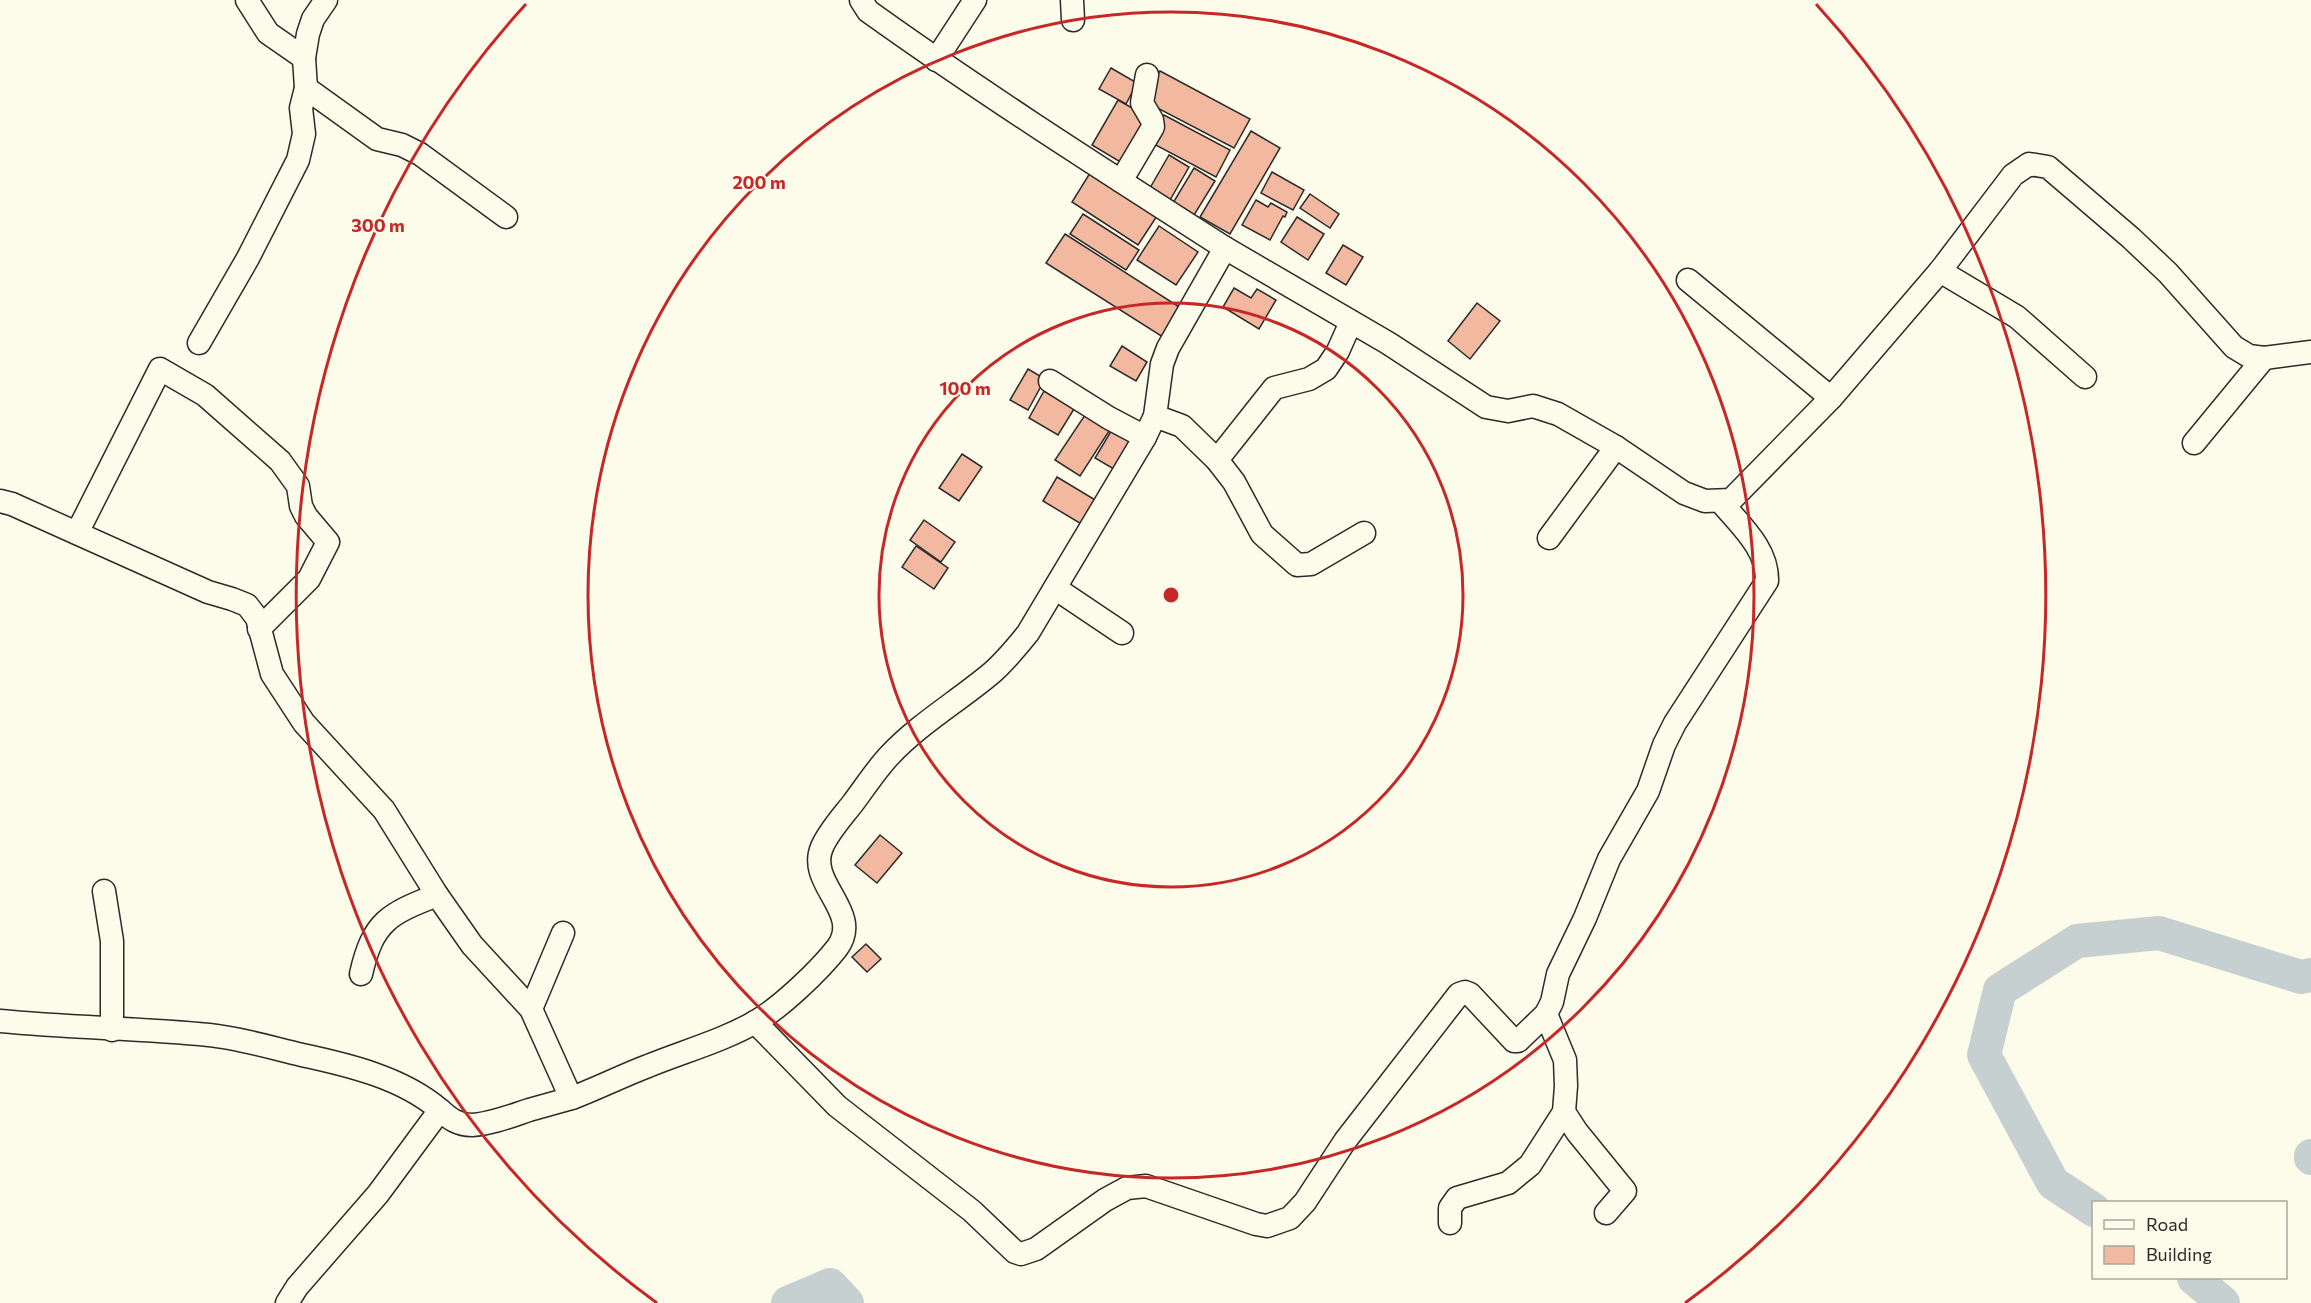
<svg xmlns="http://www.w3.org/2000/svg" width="2311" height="1303" font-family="Commissioner,sans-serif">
	<rect width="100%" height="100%" fill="#fdfbea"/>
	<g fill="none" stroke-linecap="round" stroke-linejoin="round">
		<g stroke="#c7d0d0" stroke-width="34">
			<polyline points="2311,1156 2311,1158"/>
			<polyline points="2094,1210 2053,1183 1984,1055 2000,990 2077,941 2159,933 2301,977 2311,975"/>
			<polyline points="2194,1278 2223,1303"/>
			<polyline points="788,1303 830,1285 847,1303"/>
		</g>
	</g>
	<g fill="#f2b8a0" stroke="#2b2b2b" stroke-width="1.5">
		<polygon points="1111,68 1137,83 1126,104 1099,89"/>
		<polygon points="1160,71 1250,119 1234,148 1144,101"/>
		<polygon points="1118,100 1148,117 1122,163 1092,145"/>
		<polygon points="1164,115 1230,150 1216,177 1150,142"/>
		<polygon points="1251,131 1280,148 1230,234 1200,217"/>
		<polygon points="1169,155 1189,167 1170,200 1150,188"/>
		<polygon points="1194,168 1215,181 1194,215 1173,203"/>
		<polygon points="1272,172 1304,190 1293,210 1261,193"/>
		<polygon points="1090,173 1157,216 1138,245 1072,202"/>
		<polygon points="1310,194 1339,214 1330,228 1300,208"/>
		<polygon points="1256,200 1268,207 1271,203 1287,212 1285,217 1283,216 1270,240 1242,225"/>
		<polygon points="1083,214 1139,250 1126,270 1070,234"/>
		<polygon points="1297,217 1324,234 1308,260 1281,242"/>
		<polygon points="1159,226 1198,252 1176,285 1137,260"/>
		<polygon points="1065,234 1184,310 1166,339 1046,263"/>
		<polygon points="1343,245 1363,257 1346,285 1326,273"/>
		<polygon points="1234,288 1251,298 1257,289 1276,300 1259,329 1223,307"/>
		<polygon points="1477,303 1500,321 1470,359 1448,341"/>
		<polygon points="1122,346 1147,362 1136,381 1110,366"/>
		<polygon points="1028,369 1045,379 1028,410 1010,400"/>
		<polygon points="1044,391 1074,409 1058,435 1029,418"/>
		<polygon points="1087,412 1111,428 1080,476 1055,460"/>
		<polygon points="1113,428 1137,441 1119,472 1095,458"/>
		<polygon points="962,454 982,467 959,501 939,488"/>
		<polygon points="1057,477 1097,501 1083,525 1043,501"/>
		<polygon points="924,520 955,542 941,562 910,540"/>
		<polygon points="916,546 948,568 934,589 902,567"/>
		<polygon points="880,835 902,853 877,883 855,865"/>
		<polygon points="866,944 881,959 867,972 852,957"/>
	</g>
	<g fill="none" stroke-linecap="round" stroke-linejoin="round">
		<defs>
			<g id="minor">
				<polyline points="247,0 268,33 304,58"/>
				<path d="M861 0 868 11C984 94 1105 171 1225 248"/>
				<polyline points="1072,0 1073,20"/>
				<polyline points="936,60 975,0"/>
				<polyline points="306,88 377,139 402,145 420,154 506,217"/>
				<polyline points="1121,181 1153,127 1152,120 1142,103 1147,75"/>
				<polyline points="1940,271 2017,317 2085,377"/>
				<polyline points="1688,280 1831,398"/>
				<polyline points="199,343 248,258 298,160 304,134 301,108 306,88 304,58 308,34 313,19 326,0"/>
				<polyline points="1050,381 1109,418 1145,437"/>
				<polyline points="1155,416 1182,426 1217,460 1234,482 1262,534 1297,565 1311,564 1364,533"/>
				<polyline points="2194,443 2264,358"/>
				<polyline points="1217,460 1274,388 1309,379 1326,369 1338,351 1351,322"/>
				<polyline points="0,501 12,504 208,592 232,599 247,605 257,618 272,674 304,723 384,810 437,895 472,945 531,1009 571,1098"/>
				<polyline points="77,533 160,369 205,395 280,461 298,486 301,506 306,516 328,542 309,579 259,629"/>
				<polyline points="1549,538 1616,447"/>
				<polyline points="1055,588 1122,633"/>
				<polyline points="104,891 112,941 112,1030"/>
				<path d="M361 974C373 921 389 914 437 895"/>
				<polyline points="531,1009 563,933"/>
				<path d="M0 1021C69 1028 139 1028 209 1035 240 1038 272 1048 302 1055 349 1065 403 1078 440 1110"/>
				<polyline points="755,1022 837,1106 972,1211 1015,1252 1021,1254 1036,1249 1105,1200 1127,1188 1146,1186 1256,1224 1267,1226 1290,1218 1305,1202 1345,1141 1459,994 1465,992 1470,994 1514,1041 1518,1041 1546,1014"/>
				<polyline points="1564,1112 1577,1132 1625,1191 1606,1213"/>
				<path d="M1450 1223V1208L1457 1198 1508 1183 1530 1165 1564 1112 1566 1086 1565 1060 1546 1014 1552 1002 1558 974 1585 918 1609 859 1648 791 1664 745 1675 723 1767 581C1768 549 1740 525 1721 502"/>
				<path d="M287 1303 297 1287 378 1194 440 1110C450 1119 458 1125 472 1125 491 1124 511 1116 529 1110 543 1106 558 1102 572 1098 598 1088 622 1076 648 1066 682 1052 725 1040 757 1021 782 1006 819 971 837 948 864 912 806 884 822 847 829 831 843 816 853 803 865 787 876 770 889 756 918 725 955 703 988 676 1003 664 1016 648 1028 633L1145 437 1155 416 1162 364 1168 348 1225 248 1388 343 1486 407 1508 411 1533 406 1558 414 1616 447 1684 493 1705 501 1731 500 1831 398 1940 271 2013 175 2029 164 2048 167 2131 238 2168 273 2234 347 2249 356 2264 358 2311 352"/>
			</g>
		</defs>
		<use href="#minor" stroke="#2b2b2b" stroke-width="25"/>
		<use href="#minor" stroke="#fdfbea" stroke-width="22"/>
	</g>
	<g fill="none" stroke="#c62828" stroke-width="3">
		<circle cx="1171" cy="595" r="292"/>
		<circle cx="1171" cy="595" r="583"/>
		<path d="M657 1303A875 875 0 0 1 526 4M1816 4A875 875 0 0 1 1685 1303"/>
	</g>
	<circle cx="1171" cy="595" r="9" fill="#c62828" stroke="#fdfbea" stroke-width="3"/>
	<g font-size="18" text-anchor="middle" font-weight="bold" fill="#c62828" stroke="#fdfbea" stroke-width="4.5" stroke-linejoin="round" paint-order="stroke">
		<text x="759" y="189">200 m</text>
		<text x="378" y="232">300 m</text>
		<text x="965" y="395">100 m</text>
	</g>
	<rect x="2092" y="1201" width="195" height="78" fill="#fdfbea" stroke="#a9a89e" stroke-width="1.5"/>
	<rect x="2104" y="1220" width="30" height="9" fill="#fdfbea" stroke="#a9a89e" stroke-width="1.5"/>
	<text x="2146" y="1231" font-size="18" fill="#2b2b2b">Road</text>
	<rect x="2104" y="1246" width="30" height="18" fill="#f2b8a0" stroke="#a9a89e" stroke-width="1.5"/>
	<text x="2146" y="1261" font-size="18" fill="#2b2b2b">Building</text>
</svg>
